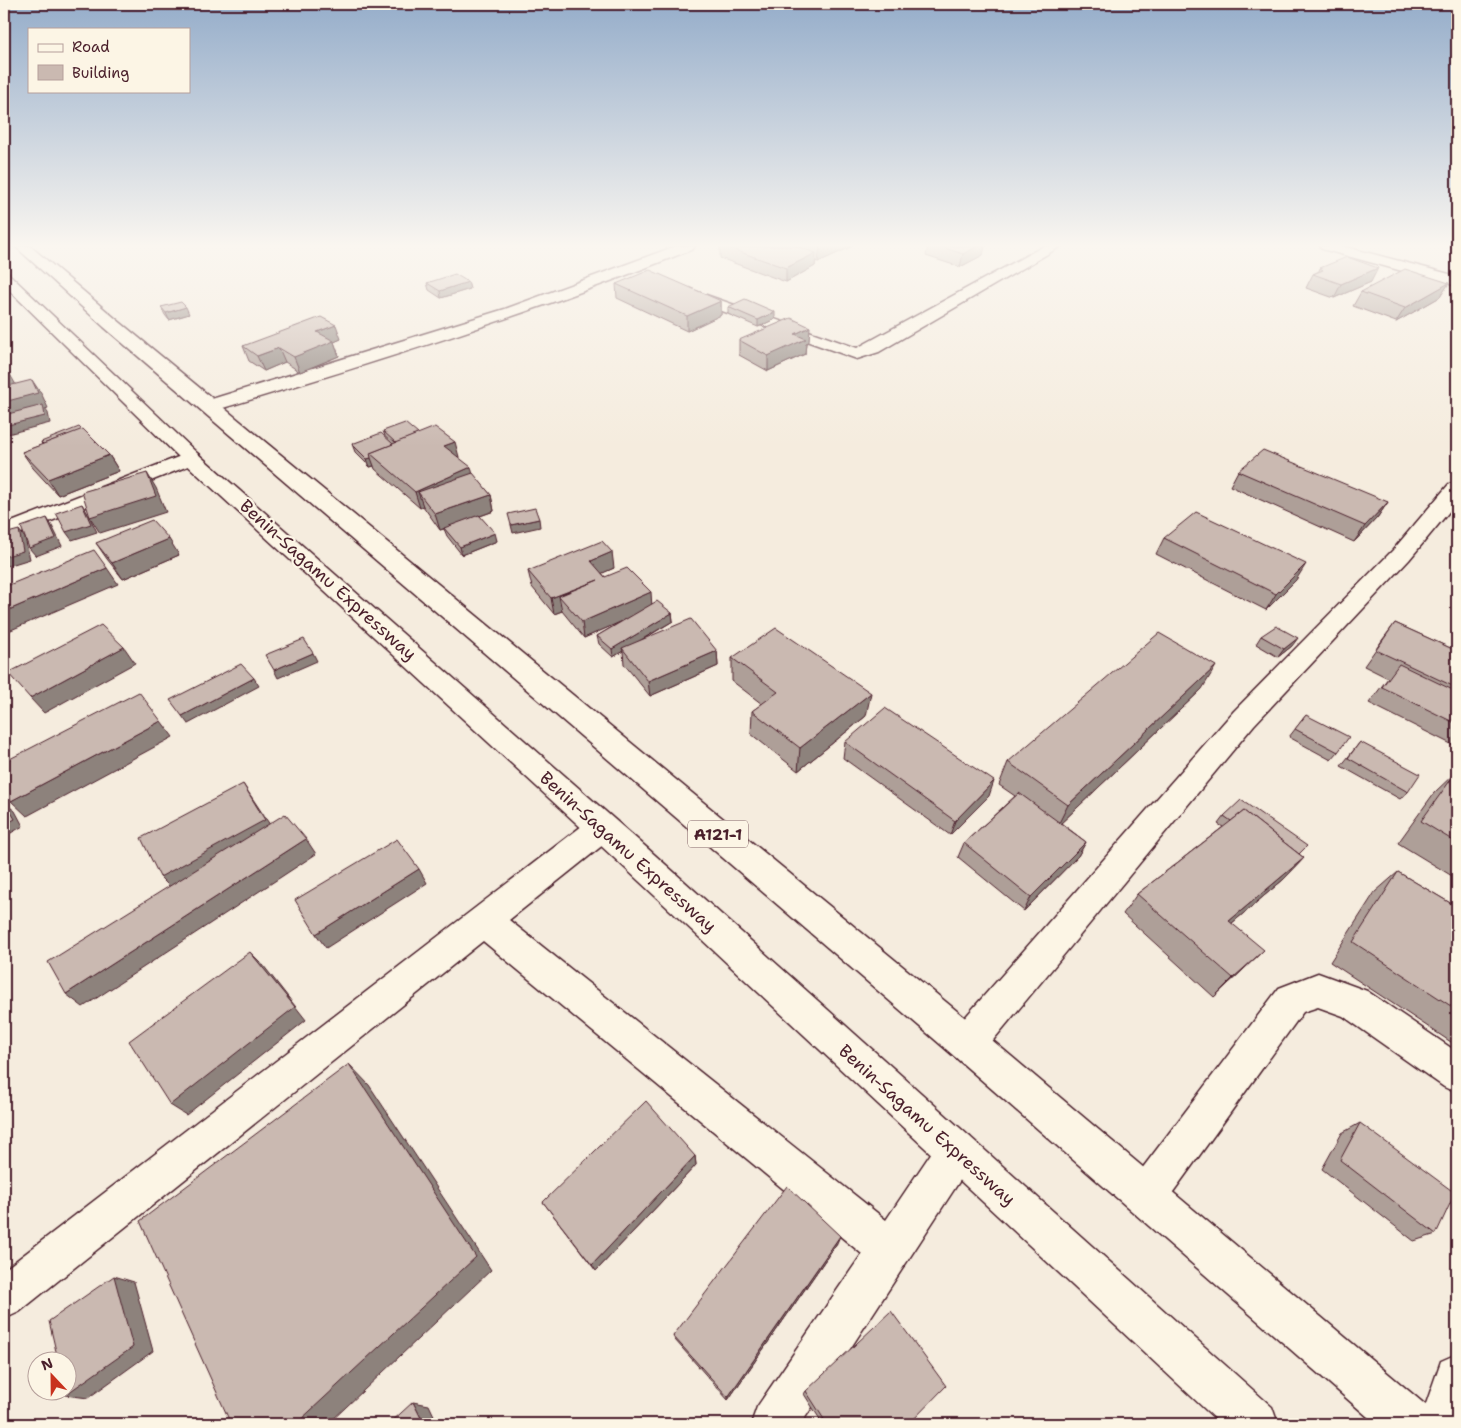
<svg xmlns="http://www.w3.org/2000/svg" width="1461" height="1428" font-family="'Shantell Sans',sans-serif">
	<rect width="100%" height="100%" fill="#f5ecde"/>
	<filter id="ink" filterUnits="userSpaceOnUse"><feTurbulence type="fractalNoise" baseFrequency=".02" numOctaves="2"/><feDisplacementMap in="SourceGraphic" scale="10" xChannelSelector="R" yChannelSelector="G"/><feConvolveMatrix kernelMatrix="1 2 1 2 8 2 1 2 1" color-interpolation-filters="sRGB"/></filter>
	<g filter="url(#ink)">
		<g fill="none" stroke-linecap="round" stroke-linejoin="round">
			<defs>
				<g id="minor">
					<path d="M676 246H695L693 249C537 312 377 362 216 410H202L199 406 202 402 505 309Z"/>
					<polygon points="1044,246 1061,246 879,352 857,359 680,296 678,293 686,288 692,290 857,348"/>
					<polygon points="1320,246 1342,246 1457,276 1457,286 1322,249"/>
					<polygon points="191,452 198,454 201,458 198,462 4,540 4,525"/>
					<polygon points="1457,483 1457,502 1409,560 1254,725 980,1056 967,1061 954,1056 949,1043 954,1030 1234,711 1393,550 1449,484"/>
					<polygon points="602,815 613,819 617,828 613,837 509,920 886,1220 942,1137 956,1131 970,1137 976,1151 970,1165 801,1424 751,1424 757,1407 862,1254 483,941 19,1312 4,1319 4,1270 591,819"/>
					<polygon points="1318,973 1367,991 1457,1052 1457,1093 1444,1087 1343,1016 1318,1007 1303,1012 1160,1210 1146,1216 1132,1210 1126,1196 1132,1182 1279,988"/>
					<polygon points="1457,1354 1457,1424 1419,1424 1441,1361"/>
				</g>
				<g id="highway">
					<polygon points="15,246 30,246 116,319 980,1030 1428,1407 1434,1424 1376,1424 954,1056 104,327"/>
					<polygon points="4,272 9,274 198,454 647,848 1272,1407 1278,1424 1221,1424 625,868 184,462 4,285"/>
				</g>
			</defs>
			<use href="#minor" stroke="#4a1f2b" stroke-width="3"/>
			<use href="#highway" stroke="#4a1f2b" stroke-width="3"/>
			<use href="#minor" fill="#fcf5e5" fill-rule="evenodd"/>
			<use href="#highway" fill="#fcf5e5" fill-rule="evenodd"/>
		</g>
		<g fill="#ae9f98" stroke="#4a1f2b">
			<polygon points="720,246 853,246 818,262 816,261 815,266 786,282 720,258"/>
			<polygon points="928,246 985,246 983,255 960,267 926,256"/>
			<polygon points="1320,268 1371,282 1334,298 1306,288 1313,274 1319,271"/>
			<polygon points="468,282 470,289 441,298 429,290 427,283"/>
			<polygon points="1449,283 1440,297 1396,322 1353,306 1361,292"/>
			<polygon points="616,284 721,301 721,315 687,331 617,298"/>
			<polygon points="161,307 189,314 169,320 165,315"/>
			<polygon points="728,307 775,319 758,327 728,314"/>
			<polygon points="341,339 334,342 339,356 300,372 285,362 264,371 249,361 243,346"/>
			<polygon points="739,340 809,342 806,343 805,354 768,371 739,355"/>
			<polygon points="383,431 418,434 459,457 458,458 491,495 494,511 480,516 497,541 462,555 447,536 444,529 440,530 423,506 420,508 375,469 374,466 370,467 355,452 352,444 385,436"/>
			<polygon points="41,442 109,455 119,471 58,495 33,468 22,452 42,445"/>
			<polygon points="1238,471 1388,502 1377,518 1354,542 1230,486"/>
			<polygon points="1164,538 1296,580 1266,610 1156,554"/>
			<polygon points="96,543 179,555 123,579 107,559"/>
			<polygon points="614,568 602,573 605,577 652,604 672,613 673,621 642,640 717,651 718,666 650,696 624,664 623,651 613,657 599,644 597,636 622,621 584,638 562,611 554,614 532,587 528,571"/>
			<polygon points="1395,623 1457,651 1457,747 1369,703 1388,678 1364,666 1383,639"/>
			<polygon points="1261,636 1292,646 1278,657 1256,644"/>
			<polygon points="732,658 866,716 798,771 751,734 752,711 762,704 732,681"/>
			<polygon points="1202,689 1061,823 1086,842 1078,856 1024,911 958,857 964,843 1015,796 999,785 1008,762"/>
			<polygon points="1306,715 1338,752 1331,760 1289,737"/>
			<polygon points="845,742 989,796 950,835 843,758"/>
			<polygon points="1360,742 1408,792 1400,799 1341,766"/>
			<polygon points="1457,771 1457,879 1398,843 1434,793"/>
			<polygon points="1224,816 1299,854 1304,858 1284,879 1232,923 1244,969 1214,997 1123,914 1137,894 1223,827 1218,824"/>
			<polygon points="1398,872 1457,907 1457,1046 1330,962 1375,892"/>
			<polygon points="1360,1123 1436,1234 1414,1241 1322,1169 1342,1133"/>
			<polygon points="695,1156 696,1165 596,1271 543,1202"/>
			<polygon points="837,1243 728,1400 675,1340 673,1336"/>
			<polygon points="806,1391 909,1424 823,1424 804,1394"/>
		</g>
		<g fill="#8d827c" stroke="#4a1f2b">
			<polygon points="820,246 853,246 818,262"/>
			<polygon points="978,246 985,246 983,255 960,267 963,254"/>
			<polygon points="816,253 815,266 786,282 786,268"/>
			<polygon points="1378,268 1371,282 1334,298 1341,284"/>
			<polygon points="468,282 470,289 441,298 440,291"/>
			<polygon points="1449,283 1440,297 1396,322 1405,308"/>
			<polygon points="721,301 721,315 687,331 687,316"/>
			<polygon points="186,307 189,314 169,320 166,313"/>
			<polygon points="775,312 775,319 758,327 758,320"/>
			<polygon points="336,325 341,339 334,342 339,356 300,372 294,357 317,332"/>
			<polygon points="810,327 809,342 806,343 805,354 768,371 768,356 795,334"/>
			<polygon points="279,348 285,362 264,371 257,356"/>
			<polygon points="4,364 16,385 4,388"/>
			<polygon points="32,380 42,395 48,408 45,409 48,413 50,423 4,435 4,402"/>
			<polygon points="455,442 459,457 448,462 444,446"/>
			<polygon points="109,455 119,471 58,495 48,479"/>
			<polygon points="371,458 374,466 370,467 367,459"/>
			<polygon points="471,467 475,483 418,492 423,506 420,508 415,492"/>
			<polygon points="147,473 156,488 166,512 100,533 90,517"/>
			<polygon points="491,495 494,511 440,530 435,514"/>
			<polygon points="1388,502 1377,518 1354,542 1365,526"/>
			<polygon points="82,504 87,512 97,532 72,540 66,532"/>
			<polygon points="47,518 52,526 62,546 36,556 29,548"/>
			<polygon points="539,519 540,527 513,533 511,525"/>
			<polygon points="19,530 25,538 30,559 4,567 4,557"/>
			<polygon points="495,533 497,541 462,555 460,547"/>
			<polygon points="169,539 179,555 123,579 112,563"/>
			<polygon points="612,552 614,568 594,577 591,561"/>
			<polygon points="1306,564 1296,580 1266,610 1276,594"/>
			<polygon points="107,568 118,584 4,633 4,612"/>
			<polygon points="598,580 559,596 562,611 554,614 551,598"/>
			<polygon points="651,592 652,608 584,638 582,622"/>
			<polygon points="672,613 673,621 624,650 622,648 623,651 613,657 612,649"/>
			<polygon points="1298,638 1292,646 1278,657 1284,649"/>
			<polygon points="124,647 135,663 44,713 30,698"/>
			<polygon points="717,651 718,666 650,696 648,681"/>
			<polygon points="313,653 317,661 278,678 274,670"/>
			<polygon points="1216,666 1202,689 1057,827 1068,805"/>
			<polygon points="254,678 259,686 188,724 182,716"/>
			<polygon points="871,693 866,716 798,771 800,748"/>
			<polygon points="161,721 173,737 27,816 11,801"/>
			<polygon points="994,781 989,796 950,835 955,821"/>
			<polygon points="243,784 276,834 174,891 160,877"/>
			<polygon points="6,804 15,811 23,826 4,837 4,825"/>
			<polygon points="306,839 316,854 83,1007 66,994"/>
			<polygon points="1086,842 1078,856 1024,911 1031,897"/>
			<polygon points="1304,858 1284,879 1211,941 1229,921"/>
			<polygon points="419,869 427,883 326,948 316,934"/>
			<polygon points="1264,950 1244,969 1214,997 1233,978"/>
			<polygon points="250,952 263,965 306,1020 186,1115 170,1105"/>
			<polygon points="349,1064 369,1085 491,1270 328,1424 296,1424"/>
			<polygon points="695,1156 696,1165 596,1271 592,1265"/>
			<polygon points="840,1236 837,1243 728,1400 728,1397"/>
			<polygon points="114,1276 134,1282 153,1351 88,1398 65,1395"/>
			<polygon points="413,1402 429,1405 438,1424 424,1424"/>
		</g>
		<g fill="#cab9b1" stroke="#4a1f2b">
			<polygon points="723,246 795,246 816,253 786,268"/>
			<polygon points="938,246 978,246 963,254"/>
			<polygon points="1347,257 1378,268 1341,284 1313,274 1323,270 1320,268"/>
			<polygon points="1405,269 1449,283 1405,308 1361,292"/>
			<polygon points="650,270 721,301 687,316 616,284"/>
			<polygon points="455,274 468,282 440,291 427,283"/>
			<polygon points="745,299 775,312 758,320 728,307"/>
			<polygon points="181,302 186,307 166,313 161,307"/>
			<polygon points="321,317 336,325 317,332 334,341 294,357 279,348 257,356 243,346"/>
			<polygon points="791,318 810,327 795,334 806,339 768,356 739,340"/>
			<polygon points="32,380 38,393 4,402 4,387"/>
			<polygon points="43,405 45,416 4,426 4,415"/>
			<polygon points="405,423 418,434 396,443 383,431"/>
			<polygon points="79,427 82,430 43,444 41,442"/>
			<polygon points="435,427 455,442 444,446 471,467 415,492 370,453"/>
			<polygon points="83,429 109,455 48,479 22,452"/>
			<polygon points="381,433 393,444 370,453 371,458 367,459 352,444"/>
			<polygon points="1263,450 1388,502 1365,526 1238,471"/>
			<polygon points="147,473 156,496 90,517 82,492"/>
			<polygon points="473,473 491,495 435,514 418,492"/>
			<polygon points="82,504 91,524 66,532 56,513"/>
			<polygon points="535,508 539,519 511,525 508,514"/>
			<polygon points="1196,512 1306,564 1276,594 1164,538"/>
			<polygon points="479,515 495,533 460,547 444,528"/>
			<polygon points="47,518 56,538 29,548 21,527"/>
			<polygon points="152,520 169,539 112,563 96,543"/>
			<polygon points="19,530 23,551 4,557 4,534"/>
			<polygon points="602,541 612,552 591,561 605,577 627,568 651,592 582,622 559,596 598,580 551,598 528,571"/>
			<polygon points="94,550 107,568 4,612 4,587"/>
			<polygon points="657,601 672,613 612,649 597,636"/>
			<polygon points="691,619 717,651 648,681 622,648"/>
			<polygon points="1395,623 1457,651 1457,688 1376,650"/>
			<polygon points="101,625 124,647 30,698 8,673"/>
			<polygon points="1276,626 1298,638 1284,649 1261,636"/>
			<polygon points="776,628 871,693 800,748 752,711 778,692 732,658"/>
			<polygon points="1159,633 1216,666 1068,805 1008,762"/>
			<polygon points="304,639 313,653 274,670 265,655"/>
			<polygon points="241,664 254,678 182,716 170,700"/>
			<polygon points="1399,664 1457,692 1457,724 1382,687"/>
			<polygon points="139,692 161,721 11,801 4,789 4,762"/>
			<polygon points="885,708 994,781 955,821 845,742"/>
			<polygon points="1306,715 1349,737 1338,752 1295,729"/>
			<polygon points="1360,742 1420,774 1408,792 1348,758"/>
			<polygon points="1457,771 1457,843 1421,821"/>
			<polygon points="243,784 265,820 160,877 141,838"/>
			<polygon points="1019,793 1086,842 1031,897 964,843"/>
			<polygon points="1241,800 1307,846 1299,854 1244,811 1231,821 1224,816"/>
			<polygon points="6,804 15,819 4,825 4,805"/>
			<polygon points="1244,811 1304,858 1229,921 1264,950 1233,978 1137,894"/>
			<polygon points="285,814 306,839 66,994 48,962"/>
			<polygon points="397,839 419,869 316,934 295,900"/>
			<polygon points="1398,872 1457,907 1457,1010 1353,942"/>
			<polygon points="250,952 295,1007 170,1105 129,1041"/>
			<polygon points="349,1064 476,1257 296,1424 231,1424 140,1221"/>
			<polygon points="646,1101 695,1156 592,1265 543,1202"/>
			<polygon points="1360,1123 1455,1193 1436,1234 1340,1160"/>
			<polygon points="787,1186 840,1236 728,1397 673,1336"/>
			<polygon points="114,1276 133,1347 65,1395 64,1390 68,1390 68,1360 58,1360 49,1321"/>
			<polygon points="891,1311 946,1386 909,1424 827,1424 806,1391"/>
			<polygon points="413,1402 424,1424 389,1424"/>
		</g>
	</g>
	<linearGradient id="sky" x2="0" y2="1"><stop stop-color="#95adca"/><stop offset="0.55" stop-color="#faf6f0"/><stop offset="1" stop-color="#faf6f0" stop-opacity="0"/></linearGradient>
	<rect width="1461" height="446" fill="url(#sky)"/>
	<g text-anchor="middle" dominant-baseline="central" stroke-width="4.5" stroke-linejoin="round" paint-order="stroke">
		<rect fill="#fcf5e5" stroke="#7f5f63" stroke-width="1" x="688" y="820.5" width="60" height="27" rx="4"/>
		<g font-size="16" font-weight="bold" fill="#4a1f2b">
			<text x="718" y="834">A121-1</text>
		</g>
		<g font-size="18" fill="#4a1f2b" stroke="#fcf5e5">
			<text transform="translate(328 580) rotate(42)">Benin-Sagamu Expressway</text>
			<text transform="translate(628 852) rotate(42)">Benin-Sagamu Expressway</text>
			<text transform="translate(927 1125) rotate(42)">Benin-Sagamu Expressway</text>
		</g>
	</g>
	<rect width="1461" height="1428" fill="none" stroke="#fcf5e5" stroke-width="20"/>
	<rect x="10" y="10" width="1441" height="1408" fill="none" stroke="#4a1f2b" stroke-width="2" filter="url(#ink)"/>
	<rect x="28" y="28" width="162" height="65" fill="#fcf5e5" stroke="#b59f9b"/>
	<rect x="38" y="44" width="25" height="8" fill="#fcf5e5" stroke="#b59f9b"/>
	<text x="72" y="52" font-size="15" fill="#4a1f2b">Road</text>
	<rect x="38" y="65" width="25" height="15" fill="#cab9b1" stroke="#b59f9b"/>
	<text x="72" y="78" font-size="15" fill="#4a1f2b">Building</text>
	<g transform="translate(52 1376) rotate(338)"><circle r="24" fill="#fcf5e5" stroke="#b59f9b"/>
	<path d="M0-4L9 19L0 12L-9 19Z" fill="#c8321e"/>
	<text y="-8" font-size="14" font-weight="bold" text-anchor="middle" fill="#4a1f2b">N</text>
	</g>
</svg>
